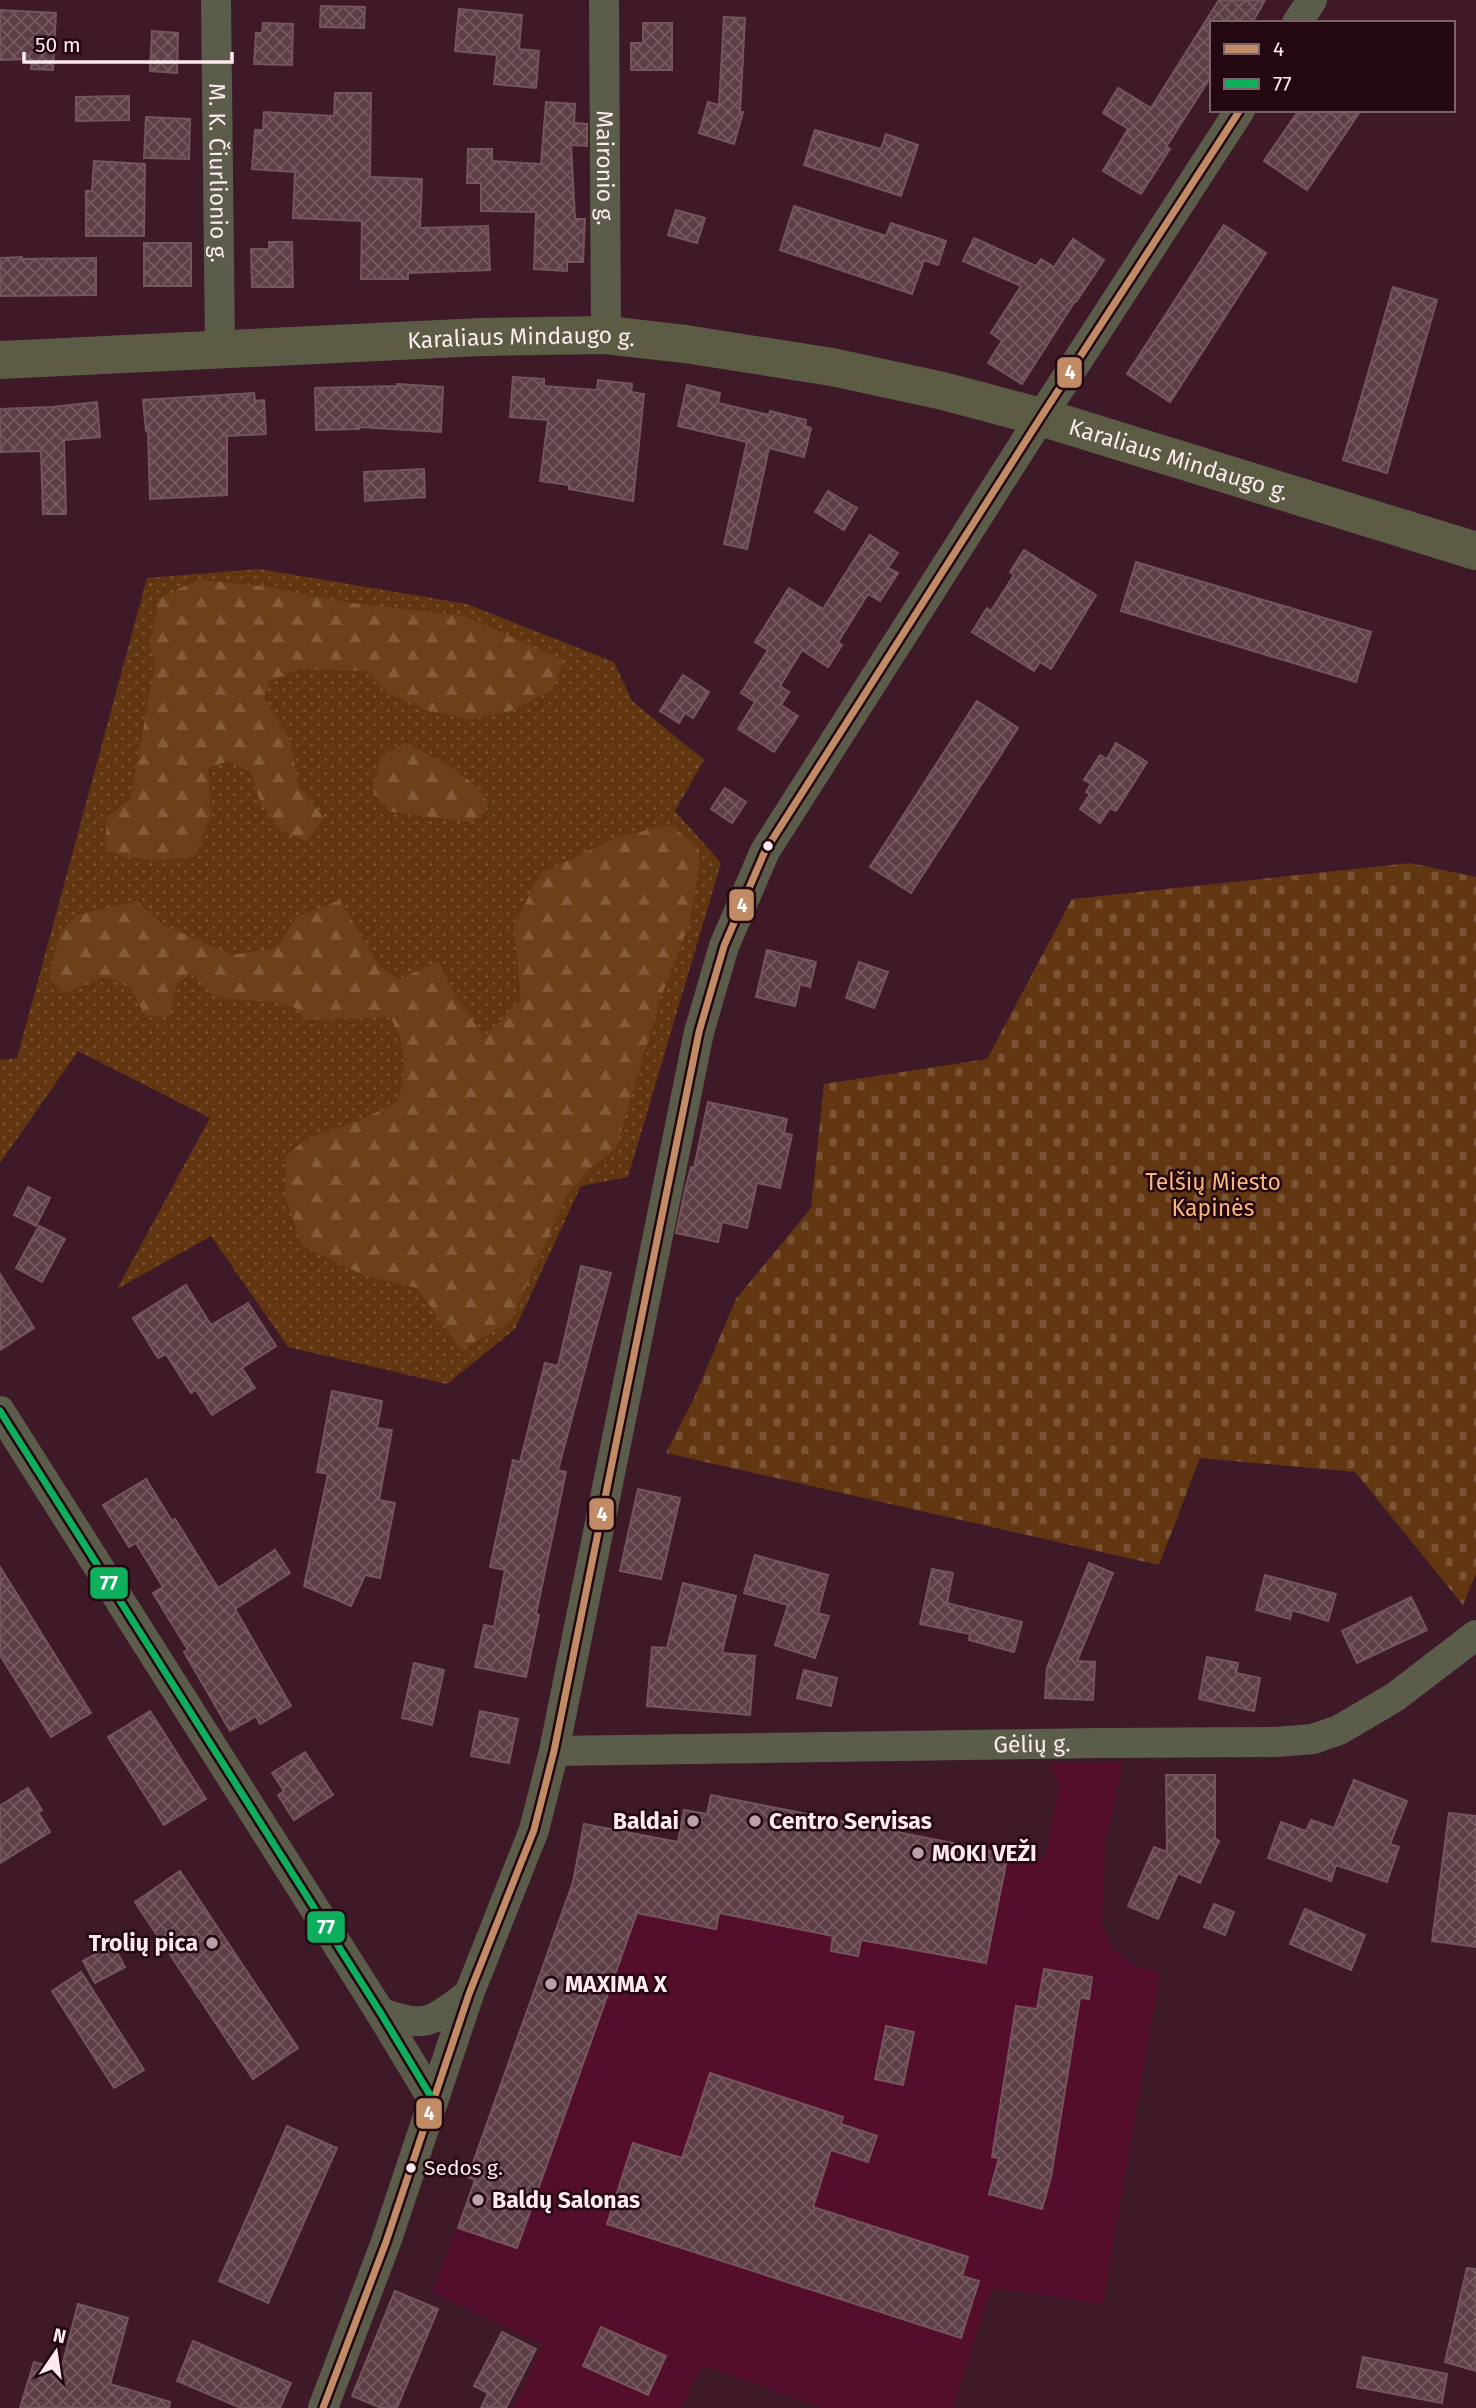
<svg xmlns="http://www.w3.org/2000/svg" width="1476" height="2408" font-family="'Fira Sans',sans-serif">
	<defs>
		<pattern id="grass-dots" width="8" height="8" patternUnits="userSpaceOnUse" patternTransform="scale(1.75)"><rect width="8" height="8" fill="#613610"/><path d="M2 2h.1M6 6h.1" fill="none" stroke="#795333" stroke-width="1.8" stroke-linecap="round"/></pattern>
		<pattern id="forest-firs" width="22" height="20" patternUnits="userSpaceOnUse" patternTransform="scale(1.75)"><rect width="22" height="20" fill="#6e4019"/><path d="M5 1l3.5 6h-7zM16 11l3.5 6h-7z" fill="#845c3b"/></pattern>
		<pattern id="cemetery-stones" width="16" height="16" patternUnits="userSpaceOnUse" patternTransform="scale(1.75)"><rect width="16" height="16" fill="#613610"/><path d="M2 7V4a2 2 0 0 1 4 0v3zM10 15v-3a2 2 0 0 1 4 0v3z" fill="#795333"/></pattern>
		<pattern id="building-cross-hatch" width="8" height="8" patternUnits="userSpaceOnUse" patternTransform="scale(1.75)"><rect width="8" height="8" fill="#5d3e45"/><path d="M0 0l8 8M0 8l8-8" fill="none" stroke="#755a60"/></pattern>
	</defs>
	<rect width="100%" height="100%" fill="#3e1a29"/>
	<polygon fill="#540e2b" points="1123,1762 1105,1846 1102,1924 1113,1949 1137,1967 1160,1972 1103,2304 991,2288 953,2408 822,2408 702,2365 681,2408 514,2408 543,2345 432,2292 475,2180 468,2177 573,1882 584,1824 678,1842 684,1810 1045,1858 1059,1785 1049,1763"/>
	<polygon fill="url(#grass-dots)" points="260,569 467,604 614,662 632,701 704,760 675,811 721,863 628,1177 581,1186 515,1329 447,1384 288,1347 211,1236 117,1289 210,1118 78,1051 0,1163 0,1060 17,1058 147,578"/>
	<g fill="url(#forest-firs)">
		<path d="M198 580 262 586 351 603 464 616 563 660 553 689 511 711 469 719 427 710 388 693 367 671 298 669 270 681 264 698 290 740 299 786 323 817 307 842 281 830 260 802 251 772 228 761 208 768 211 817 194 857C165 860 131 863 105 849L107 817 130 800 155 665 150 643 159 598Z"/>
		<path d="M406 743C434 757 471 774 488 802L485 812 472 822 391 812 372 790 382 756Z"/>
		<path d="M671 825 699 849V866L689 925 661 997 616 1148 588 1171 567 1195 510 1322 461 1350 417 1288 363 1275 302 1245 285 1196 286 1156 306 1139 354 1123 398 1102C406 1067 409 1049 390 1017L307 1020 294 1007 272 1002 231 999 212 995 192 973 177 983 169 1017 146 1016 129 987 107 976 64 993 49 978 60 932 77 915 137 901 162 924 232 955 276 948 297 917 340 900 381 969 400 979 438 961 456 997 485 1037 521 999 514 925 541 873 618 837Z"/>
	</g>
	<polygon fill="url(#cemetery-stones)" points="1410,863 1476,877 1476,1574 1463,1605 1355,1472 1200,1458 1159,1565 666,1453 695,1396 736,1299 811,1208 824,1084 987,1059 1072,899"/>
	<g fill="url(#building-cross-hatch)" stroke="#74555c" stroke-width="2">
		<polygon points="1219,0 1265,0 1252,23 1212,23 1212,75 1166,147 1170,149 1141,194 1103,171 1128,129 1103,113 1118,88 1151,108"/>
		<polygon points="321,6 365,7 364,28 320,27"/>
		<polygon points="459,9 522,15 519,49 539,51 536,88 494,84 497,55 455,51"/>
		<polygon points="0,10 56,13 53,70 31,69 32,59 0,60"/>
		<polygon points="724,17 745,18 740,112 743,112 734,144 699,133 708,102 719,105"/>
		<polygon points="263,23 293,24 292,65 254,64 256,33 262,33"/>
		<polygon points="643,23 672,23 672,70 631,70 631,43 643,43"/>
		<polygon points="152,31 178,33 177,73 150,71"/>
		<polygon points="335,93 371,93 370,177 422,179 420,228 488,226 490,270 408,273 408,279 361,279 362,221 293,218 295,172 252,169 255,130 263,130 264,112 334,116"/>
		<polygon points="129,96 129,120 76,121 76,97"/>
		<polygon points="546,102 575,104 574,123 587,124 587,146 571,145 575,219 585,219 583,262 567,262 567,271 534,269 536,212 481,211 481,183 467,183 468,149 492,149 492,161 541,164"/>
		<polygon points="1299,110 1361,110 1307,190 1264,161"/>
		<polygon points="146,117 190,119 189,159 144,158"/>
		<polygon points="815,130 881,149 886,134 918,145 901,196 804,165"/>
		<polygon points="94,161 145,164 144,236 86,236 86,191 92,191"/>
		<polygon points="794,206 886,236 891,223 946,241 938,265 924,260 912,294 780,250"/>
		<polygon points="676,210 705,218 697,243 668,235"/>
		<polygon points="1224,225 1266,253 1170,402 1127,374"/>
		<polygon points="974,238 1036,266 1041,259 1054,267 1073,239 1104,260 1076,302 1075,301 1022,384 988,363 1002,341 991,333 1021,286 963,261"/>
		<polygon points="269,242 292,242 293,287 252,287 251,249 269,249"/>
		<rect x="144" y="243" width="47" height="43"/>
		<polygon points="22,257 22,259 96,258 96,295 0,296 0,258"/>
		<polygon points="1393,287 1437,300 1387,473 1343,460"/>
		<polygon points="513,377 544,379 544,386 597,390 598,380 632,384 631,392 644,394 633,501 569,489 569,485 540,481 548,420 510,417"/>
		<polygon points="397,384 443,387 441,432 359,427 359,429 316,430 315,388 397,386"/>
		<polygon points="687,385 720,393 718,403 769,415 770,411 806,420 805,426 811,428 804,457 769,448 747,549 724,544 747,442 678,426"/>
		<polygon points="254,393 255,401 264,400 266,434 227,436 227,495 150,499 148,431 146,431 143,400"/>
		<polygon points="97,402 100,437 64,440 66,514 43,514 41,451 0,452 0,409 52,407"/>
		<polygon points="424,469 425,497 365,501 364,472"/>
		<polygon points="828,491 857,508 844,530 815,512"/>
		<polygon points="870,535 898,553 888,568 898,573 880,601 868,594 838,642 842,645 828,667 802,650 780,686 789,692 781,705 798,716 774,752 738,729 755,702 741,693 768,650 755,642 789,588 823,609"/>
		<polygon points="1024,550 1096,595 1051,669 1040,662 1034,671 972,632 987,608 991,611 1014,575 1010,572"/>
		<polygon points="1136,562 1371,632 1356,682 1121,611"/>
		<polygon points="683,675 709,692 693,718 685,713 679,723 660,711"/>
		<polygon points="977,701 1018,728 911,893 870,867"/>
		<polygon points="1116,743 1147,762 1116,811 1110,808 1100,823 1080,809 1090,794 1086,792 1091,784 1084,780 1100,755 1107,759"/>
		<polygon points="725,788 746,802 732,823 711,809"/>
		<polygon points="767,950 816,962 810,987 800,984 795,1006 756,997"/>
		<polygon points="859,962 888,972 874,1008 846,998"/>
		<polygon points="708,1102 787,1119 784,1133 792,1135 780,1188 757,1183 747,1228 722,1222 718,1242 676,1233 685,1190 691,1167 694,1168"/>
		<polygon points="28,1187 50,1198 36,1226 14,1215"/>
		<polygon points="39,1226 65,1239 42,1282 16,1268"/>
		<polygon points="581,1266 611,1273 558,1470 566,1472 536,1614 539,1615 526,1677 475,1667 484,1625 494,1627 505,1570 490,1567 513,1460 520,1462 545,1363 558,1366"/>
		<polygon points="0,1274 34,1328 0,1350"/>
		<polygon points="186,1285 211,1325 248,1303 276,1346 242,1368 255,1388 212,1415 196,1390 191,1393 166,1354 158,1358 133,1318"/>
		<polygon points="332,1391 382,1401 377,1428 392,1430 379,1500 395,1503 380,1578 365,1575 351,1606 304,1586 328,1474 317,1472"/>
		<polygon points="146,1479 172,1521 175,1519 218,1588 275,1550 290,1573 235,1609 291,1706 260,1724 256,1716 230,1731 184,1652 188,1650 153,1593 163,1587 136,1543 129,1547 103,1505"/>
		<polygon points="638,1489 680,1498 661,1579 620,1571"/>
		<polygon points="755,1555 828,1575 818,1613 829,1616 815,1658 775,1645 788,1605 744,1593"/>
		<polygon points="1089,1563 1113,1573 1077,1661 1095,1662 1093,1700 1045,1698 1047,1668"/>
		<polygon points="0,1567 91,1713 51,1737 0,1655"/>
		<polygon points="932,1569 953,1573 947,1603 1022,1622 1014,1652 969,1640 970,1634 920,1624"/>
		<polygon points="1265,1575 1336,1594 1328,1621 1292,1610 1290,1619 1256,1610"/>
		<polygon points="683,1583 736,1596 722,1653 755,1656 750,1715 647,1706 652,1647 667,1648"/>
		<polygon points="1411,1597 1427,1630 1357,1663 1342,1631"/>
		<polygon points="1207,1657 1238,1663 1236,1673 1260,1678 1254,1711 1199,1699"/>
		<polygon points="414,1663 444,1670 432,1725 402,1718"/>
		<polygon points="804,1670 837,1678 831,1706 797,1698"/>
		<polygon points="150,1711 206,1799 164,1825 108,1737"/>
		<polygon points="480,1711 518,1719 509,1763 471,1756"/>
		<polygon points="305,1752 333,1795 294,1820 278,1795 284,1791 272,1773"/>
		<polygon points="1166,1775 1215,1775 1215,1839 1219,1841 1200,1883 1178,1873 1158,1919 1128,1906 1154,1847 1167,1852"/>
		<polygon points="1354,1780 1407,1801 1390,1844 1399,1847 1387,1882 1336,1865 1331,1881 1268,1858 1281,1822 1306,1831 1311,1820 1334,1828"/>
		<polygon points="28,1788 42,1810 38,1812 50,1832 0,1863 0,1806"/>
		<polygon points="711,1795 1008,1854 986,1963 861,1940 858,1956 831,1951 833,1936 719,1913 716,1929 637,1913 517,2248 458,2228 475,2180 468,2177 573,1882 584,1824 678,1842 684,1810 707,1814"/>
		<polygon points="1449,1813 1476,1816 1476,1947 1432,1941"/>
		<polygon points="180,1871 298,2048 253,2079 135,1902"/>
		<polygon points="1214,1904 1234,1912 1225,1935 1204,1927"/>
		<polygon points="1305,1909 1365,1935 1351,1970 1290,1944"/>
		<polygon points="113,1945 125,1967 95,1983 83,1961"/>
		<polygon points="1044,1969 1092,1977 1089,1999 1080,1998 1051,2177 1042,2209 989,2194 999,2158 992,2157 1016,2006 1037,2009"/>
		<polygon points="81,1972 144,2070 114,2088 52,1991"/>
		<polygon points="886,2026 914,2032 903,2085 875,2079"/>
		<polygon points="710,2073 843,2117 841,2124 877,2136 868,2162 831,2150 813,2207 968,2257 962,2276 979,2281 961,2338 607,2224 633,2143 682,2158"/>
		<polygon points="287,2126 337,2148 268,2303 219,2281"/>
		<polygon points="1467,2268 1476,2269 1476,2371 1445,2362"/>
		<polygon points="395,2291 438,2309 397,2408 381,2408 352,2396"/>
		<polygon points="78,2304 128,2318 110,2384 170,2402 169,2408 20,2408 34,2362 61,2370"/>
		<polygon points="601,2327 666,2356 648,2395 583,2366"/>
		<polygon points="502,2332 536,2349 506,2408 481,2408 488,2393 474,2386"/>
		<polygon points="193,2341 291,2383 280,2408 241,2408 177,2381"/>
		<polygon points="1363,2357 1447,2374 1442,2403 1357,2387"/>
	</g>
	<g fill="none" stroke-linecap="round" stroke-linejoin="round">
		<g stroke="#5c5c4b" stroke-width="30">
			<path id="s1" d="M216 0 220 348"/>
			<path id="s2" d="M604 0 606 335"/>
			<polyline points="1297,23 1312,0"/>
			<polyline points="0,1411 380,2012 433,2100"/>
			<path id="s3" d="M554 1751 1101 1743 1276 1742 1313 1739 1339 1730 1395 1697 1476 1635"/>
			<path d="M380 2012C425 2030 433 2021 469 1994"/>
			<polyline points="323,2408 386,2242 469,1994 534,1830 554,1751 699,1032 724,946 765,851 1041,417 1240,110"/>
		</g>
		<path stroke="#5c5c45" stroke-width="38" id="s4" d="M0 360 482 337 606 335 685 344 832 367 943 391 1041 417 1476 551"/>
		<defs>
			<polyline id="bus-1" points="323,2408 386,2242 469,1994 534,1830 554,1751 699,1032 724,946 765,851 1041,417 1240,110"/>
			<polyline id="bus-2" points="0,1411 380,2012 433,2100"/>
		</defs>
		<use href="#bus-1" stroke="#230711" stroke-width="12"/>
		<use href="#bus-2" stroke="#230711" stroke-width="12"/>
		<use href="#bus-1" stroke="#c18c65" stroke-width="7"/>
		<use href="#bus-2" stroke="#0daf5c" stroke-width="7"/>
	</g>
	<g fill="#fceaee" stroke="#230711" stroke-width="2.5">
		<circle cx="768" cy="846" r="6"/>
		<circle cx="411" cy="2168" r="6"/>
	</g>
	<g fill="#baa1a9" stroke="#230711" stroke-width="2.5">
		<circle cx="693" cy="1821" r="7"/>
		<circle cx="755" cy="1821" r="7"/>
		<circle cx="918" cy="1853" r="7"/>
		<circle cx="212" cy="1943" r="7"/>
		<circle cx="551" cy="1984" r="7"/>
		<circle cx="478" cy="2200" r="7"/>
	</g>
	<g text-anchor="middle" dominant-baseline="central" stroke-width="5" stroke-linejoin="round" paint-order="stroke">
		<g font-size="21" fill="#fceaee" stroke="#230711" text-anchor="start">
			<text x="424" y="2168">Sedos g.</text>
		</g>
		<g font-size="23" fill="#fceaee" stroke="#230711">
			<text stroke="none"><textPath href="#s2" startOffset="168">Maironio g.</textPath></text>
			<text stroke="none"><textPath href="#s1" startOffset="173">M. K. Čiurlionio g.</textPath></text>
			<text stroke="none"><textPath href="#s4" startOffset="522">Karaliaus Mindaugo g.</textPath></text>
			<text stroke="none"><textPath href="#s4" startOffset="1194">Karaliaus Mindaugo g.</textPath></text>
			<text stroke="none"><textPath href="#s3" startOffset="478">Gėlių g.</textPath></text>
		</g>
		<g font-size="23" fill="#f8b67d" stroke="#230711">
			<text x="1213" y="1182">Telšių Miesto<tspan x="1213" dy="26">Kapinės</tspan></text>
		</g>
		<g font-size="23" font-weight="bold" fill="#fceaee" stroke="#230711" text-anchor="start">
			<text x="679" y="1821" text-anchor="end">Baldai</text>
			<text x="769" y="1821">Centro Servisas</text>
			<text x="932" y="1853">MOKI VEŽI</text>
			<text x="198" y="1943" text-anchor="end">Trolių pica</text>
			<text x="565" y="1984">MAXIMA X</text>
			<text x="492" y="2200">Baldų Salonas</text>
		</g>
	</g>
	<g stroke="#230711" stroke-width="2.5">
		<rect x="1056" y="356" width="27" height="33" rx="7" fill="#c18c65"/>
		<rect x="728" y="888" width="27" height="34" rx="7" fill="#c18c65"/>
		<rect x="588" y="1497" width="27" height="34" rx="7" fill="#c18c65"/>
		<rect x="89" y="1566" width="40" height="34" rx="7" fill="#0daf5c"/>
		<rect x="306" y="1910" width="40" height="34" rx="7" fill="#0daf5c"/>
		<rect x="415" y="2097" width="28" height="33" rx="7" fill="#c18c65"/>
	</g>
	<g font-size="19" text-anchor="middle" font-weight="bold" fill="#fff">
		<text x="1070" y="379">4</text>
		<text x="742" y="912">4</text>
		<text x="602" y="1521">4</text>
		<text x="109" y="1590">77</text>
		<text x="326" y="1934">77</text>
		<text x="429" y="2120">4</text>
	</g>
	<rect x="1210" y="21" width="245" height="91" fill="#230711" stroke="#7a6269" stroke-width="2"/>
	<rect x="1224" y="44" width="35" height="10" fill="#c18c65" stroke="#7a6269" stroke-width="2"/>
	<text x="1273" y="56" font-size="21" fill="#fceaee">4</text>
	<rect x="1224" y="79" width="35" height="10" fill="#0daf5c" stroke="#7a6269" stroke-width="2"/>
	<text x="1273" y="91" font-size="21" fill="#fceaee">77</text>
	<g transform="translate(56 2352) rotate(13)" stroke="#230711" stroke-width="5" paint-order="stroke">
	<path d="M0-5L12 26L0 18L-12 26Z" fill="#fceaee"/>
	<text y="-10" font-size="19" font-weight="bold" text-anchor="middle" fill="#fceaee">N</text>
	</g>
	<path d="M24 52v10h208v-10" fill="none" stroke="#fceaee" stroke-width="3.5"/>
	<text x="35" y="52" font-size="21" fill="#fceaee" stroke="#230711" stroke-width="5" paint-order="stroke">50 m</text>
</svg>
